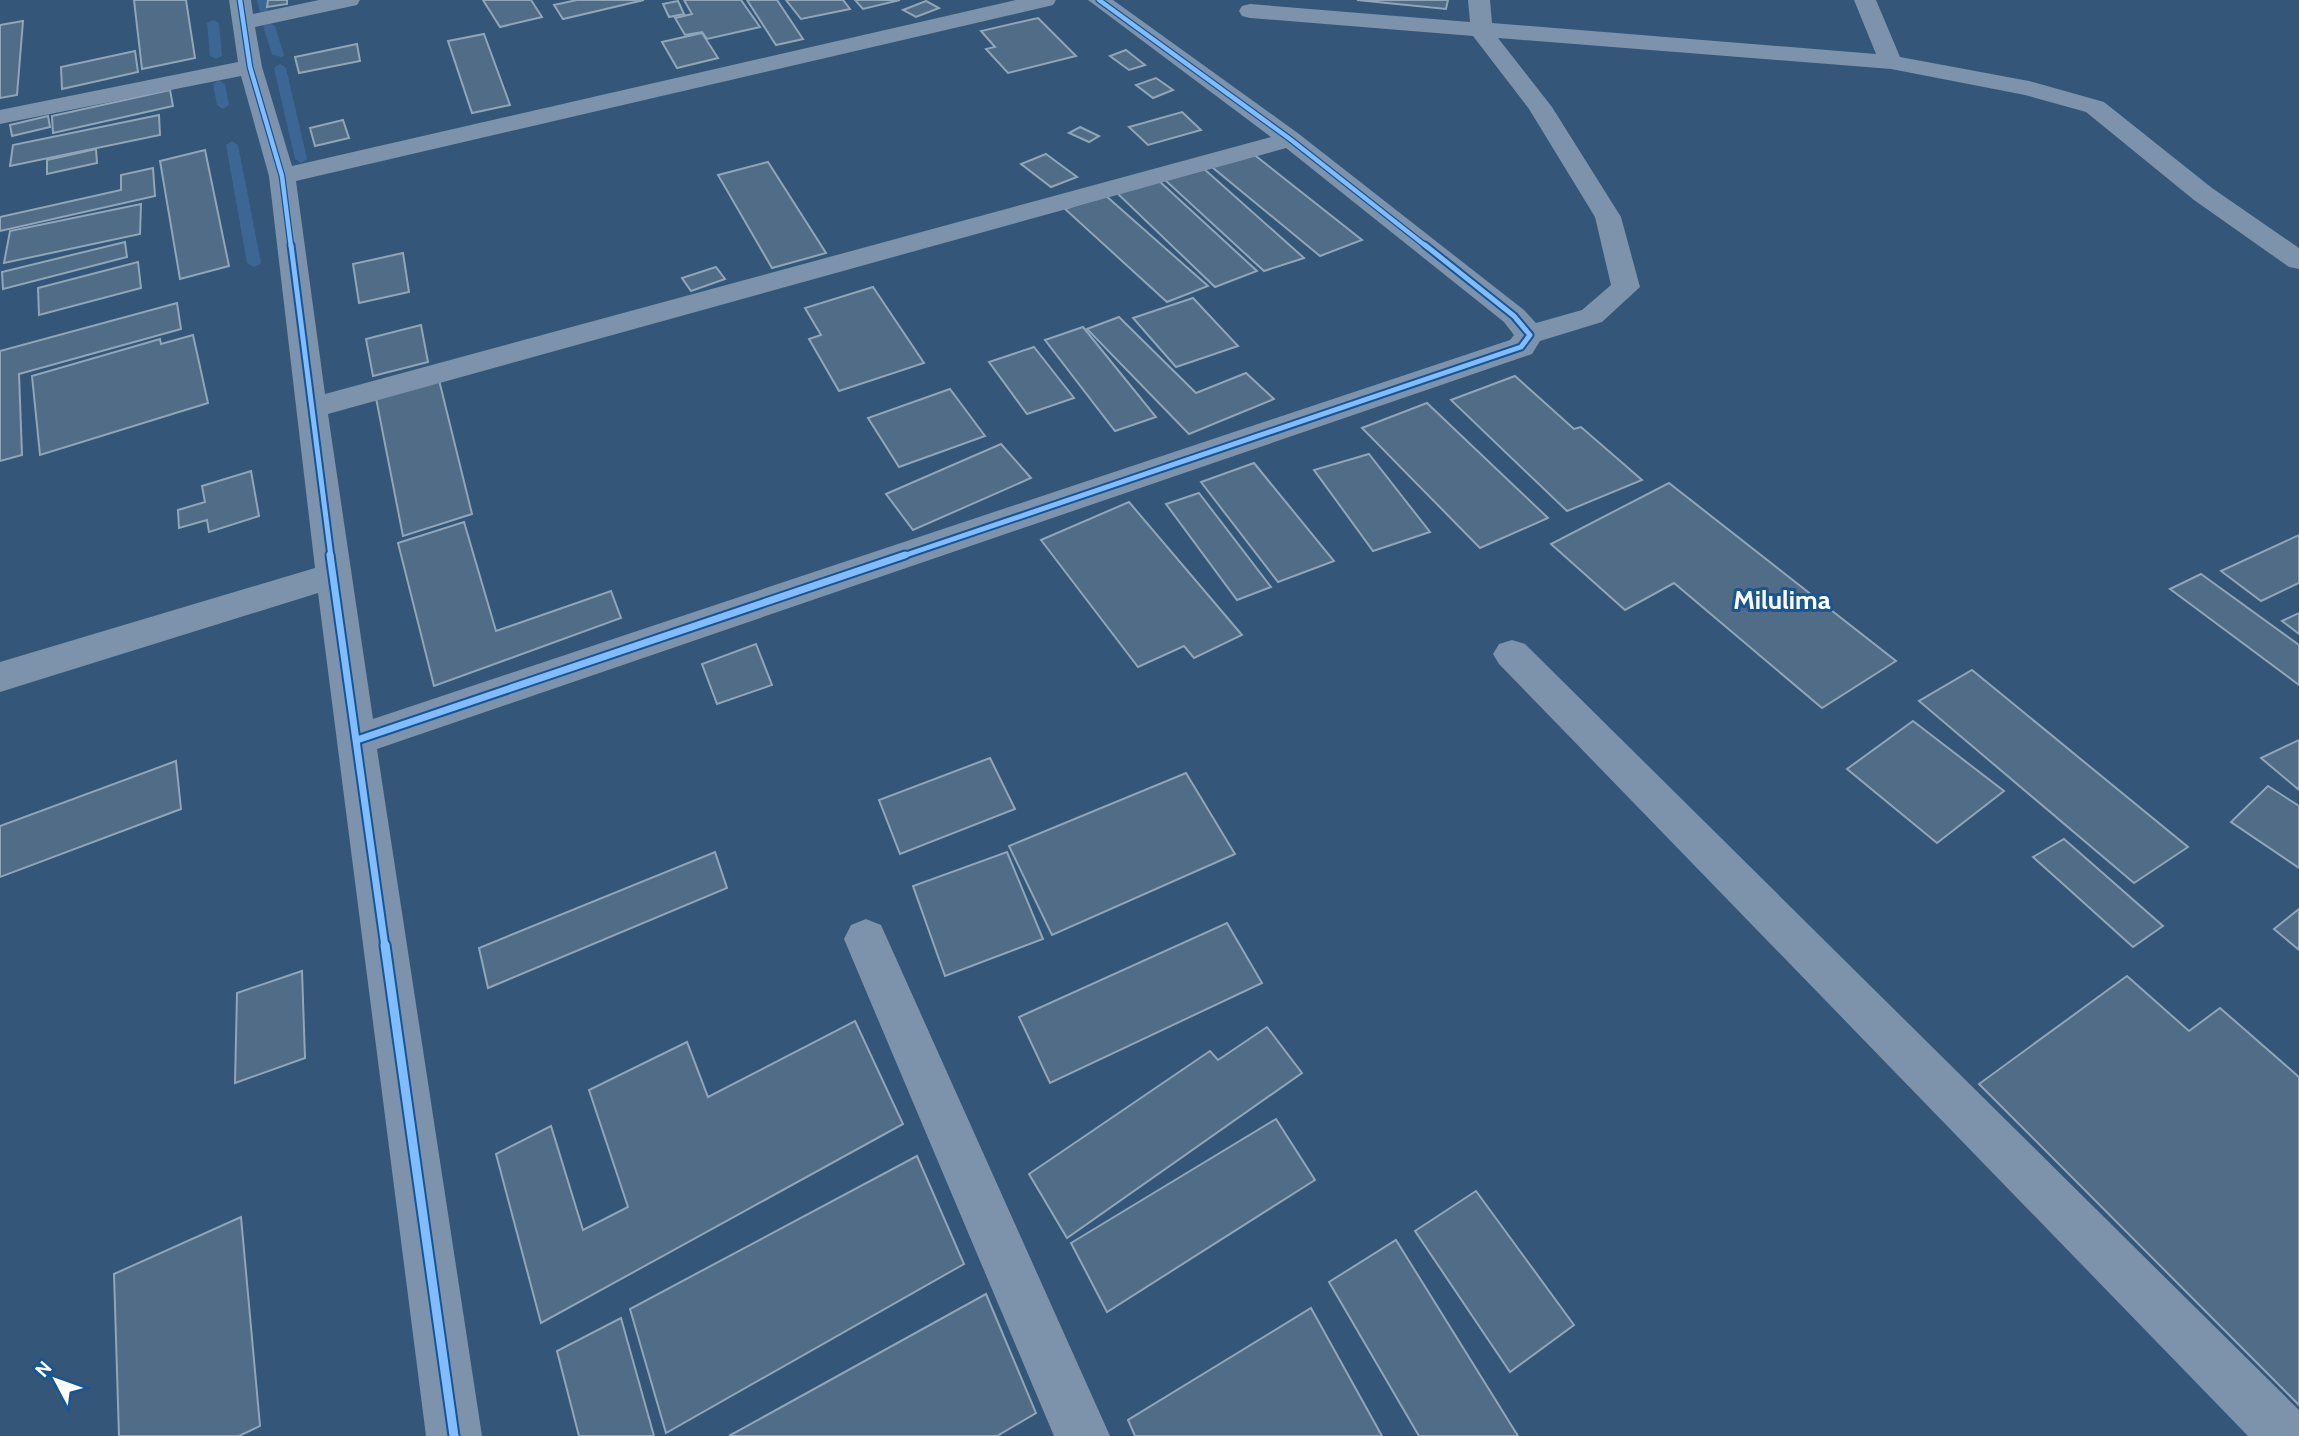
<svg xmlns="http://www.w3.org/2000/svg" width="2299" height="1436" font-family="Cabin,sans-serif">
	<rect width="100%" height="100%" fill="#345678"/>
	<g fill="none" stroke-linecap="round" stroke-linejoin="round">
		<g fill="#3c6794" fill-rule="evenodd">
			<polygon points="257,0 267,0 268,12 260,12"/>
			<polygon points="213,20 219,23 222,56 216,59 210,56 207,23"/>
			<polygon points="269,23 275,26 284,55 282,57 272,55 263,26"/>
			<polygon points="280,64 286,68 307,159 301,163 295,159 274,68"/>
			<polygon points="219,80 225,84 229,105 223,109 217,105 213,84"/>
			<polygon points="232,141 238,145 261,263 254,267 247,263 226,145"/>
		</g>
	</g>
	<g fill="#516c87" stroke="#91a5b8" stroke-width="2">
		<polygon points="134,0 186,0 195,58 142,69"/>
		<polygon points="268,0 287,0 287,4 267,7"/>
		<polygon points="483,0 531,0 542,17 500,27"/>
		<polygon points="577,0 644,0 563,19 554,5"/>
		<polygon points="684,0 741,0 760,27 707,39 702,32 685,35 675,18 692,14"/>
		<polygon points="747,0 777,0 803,39 776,45"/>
		<polygon points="786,0 843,0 850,9 801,19"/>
		<polygon points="855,0 900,0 863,9"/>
		<polygon points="1357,0 1448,0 1446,9"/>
		<polygon points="678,1 684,14 669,17 663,4"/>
		<polygon points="926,1 939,8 916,17 903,10"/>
		<polygon points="1038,18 1076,56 1008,73 986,49 995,47 981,31"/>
		<polygon points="23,21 17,95 0,98 0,25"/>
		<polygon points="702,33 718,58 677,68 662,42"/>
		<polygon points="484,34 510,105 472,113 448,41"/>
		<polygon points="357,44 360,61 299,73 295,57"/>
		<polygon points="1126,50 1145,65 1129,70 1110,56"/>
		<polygon points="135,51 138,72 62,89 61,67"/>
		<polygon points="1156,78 1173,90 1153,98 1136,85"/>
		<polygon points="170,90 173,106 53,133 52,116"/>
		<polygon points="1182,112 1201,130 1148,145 1129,127"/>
		<polygon points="159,115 160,135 10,166 13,145"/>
		<polygon points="48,116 50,127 12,136 10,125"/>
		<polygon points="343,120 349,138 315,146 310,128"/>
		<polygon points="1080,127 1099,136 1089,142 1069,133"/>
		<polygon points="96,149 97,163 47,174 47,160"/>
		<polygon points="205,150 229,266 180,279 160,161"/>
		<polygon points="1252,153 1362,240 1320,256 1212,167"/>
		<polygon points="1046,154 1077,177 1051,187 1021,164"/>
		<polygon points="768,162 826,253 772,268 718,175"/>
		<polygon points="153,168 155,196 0,231 0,217 121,190 121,175"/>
		<polygon points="1203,168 1304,258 1264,271 1165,180"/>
		<polygon points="1158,180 1257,271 1215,287 1117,193"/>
		<polygon points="1105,195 1208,286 1167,302 1065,209"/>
		<polygon points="141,204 140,234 4,263 10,231"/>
		<polygon points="125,242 127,257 3,289 2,272"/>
		<polygon points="403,253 409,292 359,303 353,264"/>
		<polygon points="138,262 141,288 39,315 38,288"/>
		<polygon points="716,267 725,279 691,291 682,278"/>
		<polygon points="873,287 924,363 839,391 809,339 821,335 805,308"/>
		<polygon points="1193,298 1238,346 1176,367 1133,318"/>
		<polygon points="177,303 181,329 19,374 22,455 0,461 0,351"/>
		<polygon points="1119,317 1196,393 1246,373 1274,399 1189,434 1087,329"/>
		<polygon points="421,325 428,362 373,376 366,339"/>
		<polygon points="1083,327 1156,417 1115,431 1045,340"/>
		<polygon points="193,335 208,403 40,455 32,376 160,339 161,344"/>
		<polygon points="1034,347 1074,398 1027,414 989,362"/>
		<polygon points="1515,376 1574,429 1581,427 1642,480 1567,511 1451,400"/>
		<polygon points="439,380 472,514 403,536 376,398"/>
		<polygon points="950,389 985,436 899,467 868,418"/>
		<polygon points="1427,403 1548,518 1480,548 1362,428"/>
		<polygon points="1001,444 1031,478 913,530 886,494"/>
		<polygon points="1369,454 1430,532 1373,551 1314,470"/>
		<polygon points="1254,463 1334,561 1278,582 1201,482"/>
		<polygon points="251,471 259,516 209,532 207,520 179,528 178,510 205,502 202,486"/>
		<polygon points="1669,483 1896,661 1822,708 1674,583 1625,610 1551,544"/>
		<polygon points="1199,493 1271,587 1237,600 1166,504"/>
		<polygon points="1129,502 1242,635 1194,658 1184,646 1138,667 1041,540"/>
		<polygon points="464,522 496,631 611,591 621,618 434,686 398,543"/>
		<polygon points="2299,535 2299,583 2261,601 2221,571"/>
		<polygon points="2201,574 2299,645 2299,685 2170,589"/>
		<polygon points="2299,613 2299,634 2282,621"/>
		<polygon points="756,644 772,685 717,704 702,664"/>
		<polygon points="1972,670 2188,847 2134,883 1919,701"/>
		<polygon points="1913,721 2004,791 1937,843 1847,769"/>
		<polygon points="2299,740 2299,790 2261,758"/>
		<polygon points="990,758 1015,809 900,854 879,800"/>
		<polygon points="176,761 181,809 0,877 0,826"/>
		<polygon points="1186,773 1235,854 1052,935 1009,846"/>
		<polygon points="2268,786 2299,806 2299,868 2231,822"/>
		<polygon points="2064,839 2163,926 2133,947 2033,857"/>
		<polygon points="715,852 727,888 488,988 479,948"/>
		<polygon points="1007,852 1043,939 945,976 913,886"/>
		<polygon points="2299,909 2299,950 2274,929"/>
		<polygon points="1227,923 1262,983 1050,1083 1019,1017"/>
		<polygon points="302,971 305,1058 235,1083 237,993"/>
		<polygon points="2127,976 2189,1031 2220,1008 2299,1077 2299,1405 1979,1084"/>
		<polygon points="855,1021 903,1124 541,1323 496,1154 551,1126 583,1230 628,1207 589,1090 687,1042 708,1097"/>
		<polygon points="1267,1027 1302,1073 1067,1238 1029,1174 1210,1051 1218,1060"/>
		<polygon points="1276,1119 1315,1180 1107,1312 1071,1243"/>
		<polygon points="917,1156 964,1264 666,1433 630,1309"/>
		<polygon points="1476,1191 1574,1325 1510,1372 1415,1231"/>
		<polygon points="241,1217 260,1426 239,1436 119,1436 114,1274"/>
		<polygon points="1396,1240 1518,1436 1419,1436 1329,1282"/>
		<polygon points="986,1294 1036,1413 997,1436 729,1436"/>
		<polygon points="1311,1308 1382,1436 1135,1436 1128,1420"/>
		<polygon points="621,1318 654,1436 579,1436 557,1351"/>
	</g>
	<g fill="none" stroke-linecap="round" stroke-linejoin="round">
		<g fill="#7c93ab" fill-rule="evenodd">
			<path d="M229 0H251L253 14 319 0H360L357 5 255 27 262 67 292 166 1016 0H1056L1053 5 1045 7 296 181 325 394 1271 137 1088 0H1113L1299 134 1524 310 1536 323 1582 310 1611 285 1595 217 1529 109 1473 36 1250 18 1242 16 1239 11 1242 6 1250 4 1470 22 1468 0H1490L1492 23 1876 54 1854 0H1876L1900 57 2029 81 2104 102 2212 188 2299 248V269L2289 267 2194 200 2086 112 2025 95 1891 69 1498 38 1552 107 1621 217 1640 287 1602 322 1540 341 1532 354 377 749 482 1436H426L318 593 0 692V662L315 568 269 176 241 76 0 124V110L238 62ZM1286 148 1504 322 1514 335 1510 340 373 719 328 414Z"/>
			<polygon points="1512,640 1525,644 2299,1410 2299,1436 2248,1436 1499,664 1493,654 1499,644"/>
			<polygon points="866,919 881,925 1110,1436 1054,1436 844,939 851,925"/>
		</g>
		<defs>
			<g id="cycleway-far3">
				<polyline points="240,0 250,67 282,176 291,247"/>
				<polyline points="1099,0 1290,139 1427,247"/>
			</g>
			<g id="cycleway-far2">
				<polyline points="291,245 331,557"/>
				<polyline points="900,557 1521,347 1530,335 1514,316 1425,245"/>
			</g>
			<g id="cycleway-far1">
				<polyline points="330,555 385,947"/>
				<polyline points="357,740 905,555"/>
			</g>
			<polyline id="cycleway" points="385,945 454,1436"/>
		</defs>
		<use href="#cycleway-far3" stroke="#185594" stroke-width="7"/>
		<use href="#cycleway-far2" stroke="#185594" stroke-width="9"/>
		<use href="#cycleway-far1" stroke="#185594" stroke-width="11"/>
		<use href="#cycleway" stroke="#185594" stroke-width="13"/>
		<use href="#cycleway-far3" stroke="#80bcff" stroke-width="4.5"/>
		<use href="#cycleway-far2" stroke="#80bcff" stroke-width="5"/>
		<use href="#cycleway-far1" stroke="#80bcff" stroke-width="7"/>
		<use href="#cycleway" stroke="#80bcff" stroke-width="9"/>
	</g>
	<g text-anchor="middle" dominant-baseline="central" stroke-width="6" stroke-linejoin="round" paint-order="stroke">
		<g font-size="26" font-weight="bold" fill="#fff" stroke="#185594">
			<text x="1782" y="600">Milulima</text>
		</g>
	</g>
	<g transform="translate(56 1380) rotate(311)" stroke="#185594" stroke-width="5" paint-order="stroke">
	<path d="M0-5L12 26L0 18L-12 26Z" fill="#ffffff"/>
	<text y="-10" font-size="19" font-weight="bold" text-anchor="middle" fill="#ffffff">N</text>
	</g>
</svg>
